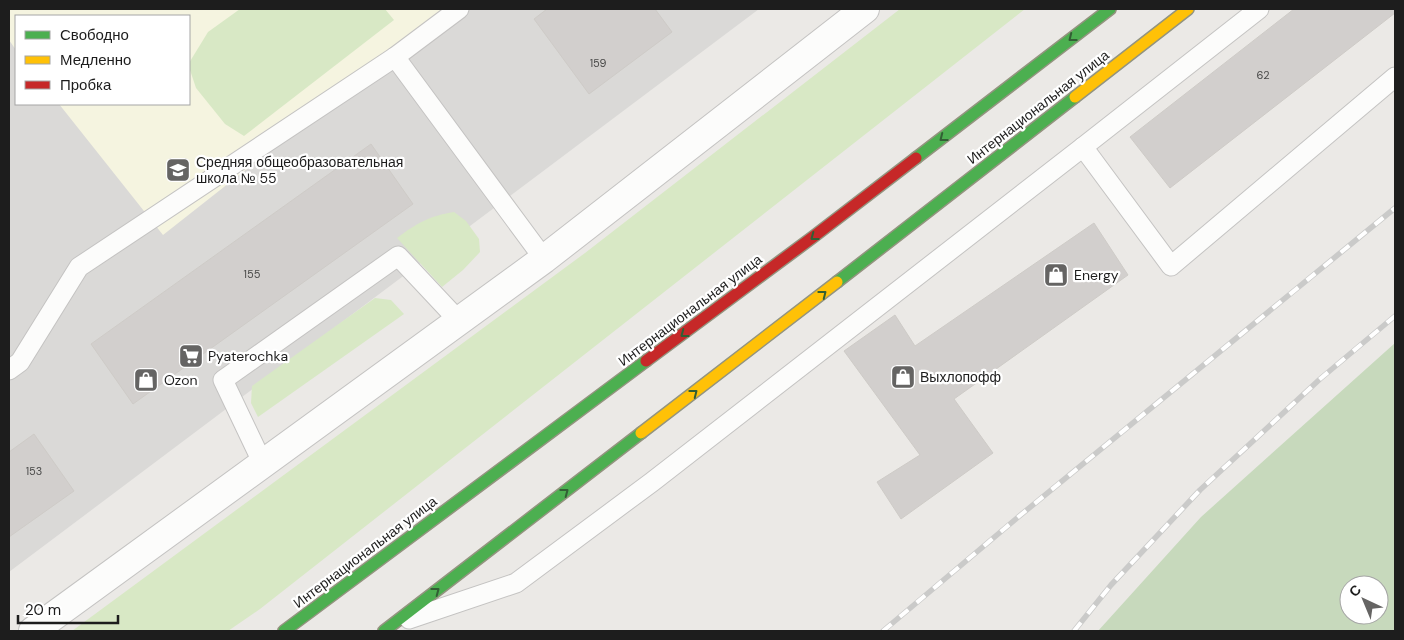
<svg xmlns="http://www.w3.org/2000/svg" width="1404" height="640" font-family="'DM Sans',sans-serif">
	<rect width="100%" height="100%" fill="#ebe9e6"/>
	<path fill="#dad9d7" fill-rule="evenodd" d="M9 9H759L9 572ZM16 16H189V104H16Z"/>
	<polygon fill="#f5f4e0" points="9,9 450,9 163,235 59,104 189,104 189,16 16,16 16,50 9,40"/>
	<g fill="#d8e8c5">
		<polygon points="240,9 385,9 394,20 244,136 225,124 196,88 189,67 189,63 208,32"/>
		<polygon points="900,9 1025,9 260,609 228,631 72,631 585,253"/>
		<path d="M454 212 466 221 479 239 480 252 463 270 442 287 397 238C417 223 429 216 454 212Z"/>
		<polygon points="375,298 391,300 404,314 258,417 251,403 252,386"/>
	</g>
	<path fill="#c7d9bc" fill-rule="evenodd" d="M1395 343V631H1098L1201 517ZM1349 585H1379V615H1349Z"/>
	<g fill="#d2cfcd" stroke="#cecbc7">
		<polygon points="547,9 655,9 672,32 589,94 534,19"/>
		<polygon points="1294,9 1395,9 1395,13 1170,188 1130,137"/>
		<polygon points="371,144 413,204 133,404 91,344"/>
		<polygon points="1094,223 1128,275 954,399 993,453 901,519 877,482 920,455 844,351 895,315 915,346"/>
		<polygon points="34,434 74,491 9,537 9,452"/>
	</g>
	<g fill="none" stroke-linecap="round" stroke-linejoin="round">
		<defs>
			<g id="lane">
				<polyline points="395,57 544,259"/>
				<polyline points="1083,147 1171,266 1395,77"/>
				<polyline points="9,370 20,362 79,267 395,57 459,9"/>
				<polyline points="263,464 223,380 398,256 459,321"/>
				<polyline points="409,619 516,583 652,482 1083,147 1259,9"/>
			</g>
			<polyline id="street" points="33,631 544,259 865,9"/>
			<g id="fast">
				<polyline points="916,158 1110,9"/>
				<polyline points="837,282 1075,97"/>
				<polyline points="284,631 646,361"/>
				<polyline points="384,631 641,433"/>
			</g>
			<g id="slow">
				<polyline points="1075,97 1188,9"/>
				<polyline points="641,433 837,282"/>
			</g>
			<polyline id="jam" points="646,361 813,237 916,158"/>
		</defs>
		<use href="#lane" stroke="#c4c3c2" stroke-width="21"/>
		<use href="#street" stroke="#c4c3c2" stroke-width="30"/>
		<use href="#fast" stroke="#93947f" stroke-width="14"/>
		<use href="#slow" stroke="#93947f" stroke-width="14"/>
		<use href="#jam" stroke="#93947f" stroke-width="14"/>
		<use href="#lane" stroke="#fcfcfb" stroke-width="19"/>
		<use href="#street" stroke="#fcfcfb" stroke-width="28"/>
		<use href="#fast" stroke="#4caf50" stroke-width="11"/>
		<use href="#slow" stroke="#ffc107" stroke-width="11"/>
		<use href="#jam" stroke="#c62828" stroke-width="11"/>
		<defs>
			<g id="rail">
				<polyline points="883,631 1017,518 1395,208"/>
				<polyline points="1074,631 1111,585 1200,490 1320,379 1395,316"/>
			</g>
		</defs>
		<use href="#rail" stroke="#cacac9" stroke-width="5.5"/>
		<use href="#rail" stroke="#fff" stroke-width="4" stroke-dasharray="11" stroke-linecap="butt"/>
	</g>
	<defs><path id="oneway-chevron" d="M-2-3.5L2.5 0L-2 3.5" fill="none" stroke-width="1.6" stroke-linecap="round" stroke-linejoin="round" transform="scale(1.25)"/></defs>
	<g stroke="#325f34">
		<use href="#oneway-chevron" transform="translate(1072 38) rotate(142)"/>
		<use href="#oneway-chevron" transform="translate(943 138) rotate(142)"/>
		<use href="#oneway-chevron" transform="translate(814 237) rotate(143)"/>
		<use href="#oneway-chevron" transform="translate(823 294) rotate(-38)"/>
		<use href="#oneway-chevron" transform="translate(684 334) rotate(143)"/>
		<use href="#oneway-chevron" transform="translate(694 393) rotate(-38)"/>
		<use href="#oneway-chevron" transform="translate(565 492) rotate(-37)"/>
		<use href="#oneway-chevron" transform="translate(436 591) rotate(-37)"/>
	</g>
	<defs>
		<symbol id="school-square" viewBox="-11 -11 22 22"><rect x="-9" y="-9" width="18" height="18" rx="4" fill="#656463" stroke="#fff"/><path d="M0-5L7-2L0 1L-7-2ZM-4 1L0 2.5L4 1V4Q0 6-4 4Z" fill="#fff"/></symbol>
		<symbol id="shop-square" viewBox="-11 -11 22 22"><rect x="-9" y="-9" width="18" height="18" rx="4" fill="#656463" stroke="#fff"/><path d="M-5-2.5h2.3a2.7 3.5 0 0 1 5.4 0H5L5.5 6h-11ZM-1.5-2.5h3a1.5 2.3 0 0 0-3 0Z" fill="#fff"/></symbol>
		<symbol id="supermarket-square" viewBox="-11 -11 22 22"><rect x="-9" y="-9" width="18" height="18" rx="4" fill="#656463" stroke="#fff"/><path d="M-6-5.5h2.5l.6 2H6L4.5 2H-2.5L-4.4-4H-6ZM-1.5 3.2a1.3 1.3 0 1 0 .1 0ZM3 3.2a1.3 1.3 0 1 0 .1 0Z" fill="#fff"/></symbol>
	</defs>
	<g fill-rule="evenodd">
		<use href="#school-square" x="164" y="156" width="28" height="28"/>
		<use href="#shop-square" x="1042" y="261" width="28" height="28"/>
		<use href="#supermarket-square" x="177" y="342" width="28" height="28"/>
		<use href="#shop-square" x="889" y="363" width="28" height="28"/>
		<use href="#shop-square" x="132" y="366" width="28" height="28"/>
	</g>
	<g text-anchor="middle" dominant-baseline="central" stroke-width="4.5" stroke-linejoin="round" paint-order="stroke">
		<g font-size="11" fill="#4a4a49">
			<text x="598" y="63">159</text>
			<text x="1263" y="75">62</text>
			<text x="252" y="274">155</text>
			<text x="34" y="471">153</text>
		</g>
		<g font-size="14" fill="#1d1d1d" stroke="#fff">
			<text transform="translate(1038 107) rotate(-38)">Интернациональная улица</text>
			<text transform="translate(690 310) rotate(-37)">Интернациональная улица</text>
			<text transform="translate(365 552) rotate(-37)">Интернациональная улица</text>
		</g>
		<g font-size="14" fill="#1d1d1d" stroke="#fff" text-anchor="start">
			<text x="196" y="162">Средняя общеобразовательная<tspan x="196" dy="16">школа № 55</tspan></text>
			<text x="1074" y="275">Energy</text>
			<text x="208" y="356">Pyaterochka</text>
			<text x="920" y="377">Выхлопофф</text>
			<text x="164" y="380">Ozon</text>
		</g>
	</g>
	<rect width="1404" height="640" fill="none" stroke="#1d1d1d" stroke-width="20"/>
	<rect x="15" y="15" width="175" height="90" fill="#ffffff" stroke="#a5a5a5"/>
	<rect x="25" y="31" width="25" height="8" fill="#4caf50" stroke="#a5a5a5"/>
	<text x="60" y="40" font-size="15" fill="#1d1d1d">Свободно</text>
	<rect x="25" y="56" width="25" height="8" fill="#ffc107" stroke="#a5a5a5"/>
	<text x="60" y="65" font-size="15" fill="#1d1d1d">Медленно</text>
	<rect x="25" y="81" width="25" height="8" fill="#c62828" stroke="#a5a5a5"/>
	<text x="60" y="90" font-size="15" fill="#1d1d1d">Пробка</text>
	<g transform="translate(1364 600) rotate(316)"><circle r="24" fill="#ffffff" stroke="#a5a5a5"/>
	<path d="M0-4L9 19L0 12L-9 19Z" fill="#656463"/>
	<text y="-8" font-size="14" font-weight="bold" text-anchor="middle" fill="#1d1d1d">С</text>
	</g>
	<path d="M18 615v8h100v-8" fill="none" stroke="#1d1d1d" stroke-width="2.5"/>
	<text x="25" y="615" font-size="15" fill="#1d1d1d" stroke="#ffffff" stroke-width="4" paint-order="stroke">20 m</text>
</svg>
